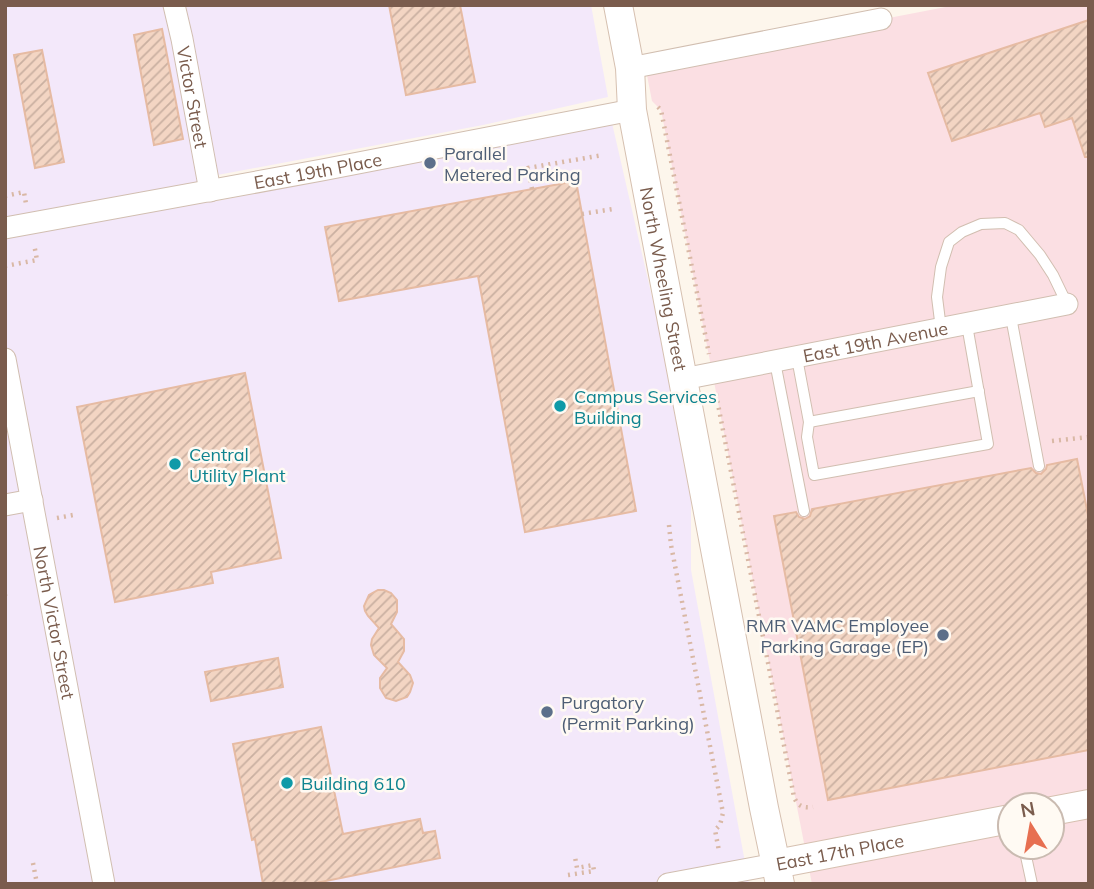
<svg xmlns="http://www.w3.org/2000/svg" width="1094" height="889" font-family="Mulish,sans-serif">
	<defs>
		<pattern id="building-hatch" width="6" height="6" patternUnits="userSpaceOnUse" patternTransform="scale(1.75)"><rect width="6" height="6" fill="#f3d5c3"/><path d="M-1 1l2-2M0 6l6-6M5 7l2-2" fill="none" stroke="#cab0a1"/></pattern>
	</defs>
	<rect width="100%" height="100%" fill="#fdf6ec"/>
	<polygon fill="#f3e8fa" points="5,5 591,5 608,97 483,125 207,177 212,202 612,123 691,467 691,570 749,884 5,884"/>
	<path fill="#fbdfe3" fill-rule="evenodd" d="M956 5H1089V884H812L661 110 652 101 645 65ZM1010 805H1052V847H1010Z"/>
	<g fill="url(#building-hatch)" stroke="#e6bba3" stroke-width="2">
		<polygon points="389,5 460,5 475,82 406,95"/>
		<polygon points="1089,20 1089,157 1085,157 1072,118 1045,127 1040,113 952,141 928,73"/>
		<polygon points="162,29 183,139 154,145 134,35"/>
		<polygon points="42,50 64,162 35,168 14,55"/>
		<polygon points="576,181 636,511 525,532 478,276 339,301 325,227"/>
		<polygon points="245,373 281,558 211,572 213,583 115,602 77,407"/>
		<polygon points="1077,459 1089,520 1089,750 828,800 774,516 796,512 799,517 805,519 810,516 812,509 1031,468 1036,473 1041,474 1046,469 1047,465"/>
		<polygon points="378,590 384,590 391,593 397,600 397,612 391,624 404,639 404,651 398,662 410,675 413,683 410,692 407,697 396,701 386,698 380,688 380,678 387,668 374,655 371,645 372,639 379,628 368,616 365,611 364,606 369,595"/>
		<polygon points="278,658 283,687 211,701 205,672"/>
		<polygon points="321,727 343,834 420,819 423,833 435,831 440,858 311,884 263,884 255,839 252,840 233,744"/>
	</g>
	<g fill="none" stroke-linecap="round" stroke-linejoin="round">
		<defs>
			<g id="lane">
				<polyline points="1011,317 1039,466"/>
				<polyline points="941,329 937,297 941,267 949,242 962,232 981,224 1005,223 1019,230 1040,255 1053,275 1067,304"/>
				<polyline points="797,358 809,422 807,437 814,475 988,444 967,325"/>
				<polyline points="775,362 804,511"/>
				<polyline points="809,422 979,391"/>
				<polyline points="1024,847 1032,884"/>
			</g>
			<g id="street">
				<path id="s1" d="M174 5 182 39 210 191"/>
				<polyline points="630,68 881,19"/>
				<path id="s2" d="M5 228 322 170 632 110"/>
				<path id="s3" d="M5 359 104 884"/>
				<path id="s4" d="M683 379 1067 304"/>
				<polyline points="5,505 32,500"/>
				<polyline points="668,884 776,864"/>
			</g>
			<g id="secondary">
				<path id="s5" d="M618 5 630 68 632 110 764 808 780 884"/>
				<polyline points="1052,811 1089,804"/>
				<path id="s6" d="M776 864 1010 819"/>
			</g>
		</defs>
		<use href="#lane" stroke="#d1beb0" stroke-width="12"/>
		<use href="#street" stroke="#d1beb0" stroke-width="23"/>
		<use href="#secondary" stroke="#d6c0b0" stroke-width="30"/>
		<g stroke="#d9b8a5" stroke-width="4.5" stroke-dasharray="2 5" stroke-linecap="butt">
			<polyline points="658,107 661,110 709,354"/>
			<polyline points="532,189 528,168 603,155"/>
			<polyline points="5,196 24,192 26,204"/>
			<polyline points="582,214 613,209"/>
			<polyline points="5,266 37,260 34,244"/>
			<path d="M716 394 794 797C798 807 804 808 813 807"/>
			<polyline points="1052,441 1089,437"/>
			<polyline points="57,518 73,515"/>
			<polyline points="669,525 671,545 723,813 720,825 715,830 719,851"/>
			<polyline points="5,594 10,593"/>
			<polyline points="33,863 37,884"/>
			<polyline points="568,875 594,871 593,865 577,868 575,857"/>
		</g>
		<use href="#lane" stroke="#fff" stroke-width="10"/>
		<use href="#street" stroke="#fff" stroke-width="21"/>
		<use href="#secondary" stroke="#fff" stroke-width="28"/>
	</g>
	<g fill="#5c6f8a" stroke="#fffaf3" stroke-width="2.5">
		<circle cx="430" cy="163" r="7"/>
		<circle cx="943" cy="635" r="7"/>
		<circle cx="547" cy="712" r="7"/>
	</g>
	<g fill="#0f9aa8" stroke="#fffaf3" stroke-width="2.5">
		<circle cx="560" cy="406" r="7"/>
		<circle cx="175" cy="464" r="7"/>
		<circle cx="287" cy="783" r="7"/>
	</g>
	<g text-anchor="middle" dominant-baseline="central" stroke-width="5" stroke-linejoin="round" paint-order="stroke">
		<g font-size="18" fill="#7a5c4d" stroke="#fffaf3">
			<text stroke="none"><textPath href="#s1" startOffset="94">Victor Street</textPath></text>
			<text stroke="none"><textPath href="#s2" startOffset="318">East 19th Place</textPath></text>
			<text stroke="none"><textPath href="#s5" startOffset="278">North Wheeling Street</textPath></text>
			<text stroke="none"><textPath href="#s4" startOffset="196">East 19th Avenue</textPath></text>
			<text stroke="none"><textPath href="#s3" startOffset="268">North Victor Street</textPath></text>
			<text stroke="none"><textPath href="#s6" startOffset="65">East 17th Place</textPath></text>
		</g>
		<g font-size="18" fill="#4e5e75" stroke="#fffaf3" text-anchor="start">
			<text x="444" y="153">Parallel<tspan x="444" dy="21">Metered Parking</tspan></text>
			<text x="929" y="625" text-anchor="end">RMR VAMC Employee<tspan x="929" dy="21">Parking Garage (EP)</tspan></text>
			<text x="561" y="702">Purgatory<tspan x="561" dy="21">(Permit Parking)</tspan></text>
		</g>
		<g font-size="18" fill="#0d838f" stroke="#fffaf3" text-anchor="start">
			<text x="574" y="396">Campus Services<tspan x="574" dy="21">Building</tspan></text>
			<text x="189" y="454">Central<tspan x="189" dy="21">Utility Plant</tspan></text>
			<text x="301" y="783">Building 610</text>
		</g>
	</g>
	<rect width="1094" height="889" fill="none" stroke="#7a5c4d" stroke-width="14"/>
	<g transform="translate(1031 826) rotate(349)"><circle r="33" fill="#fffaf3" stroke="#cabbb1" stroke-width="2"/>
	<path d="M0-5L12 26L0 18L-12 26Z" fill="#e76f51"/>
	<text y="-10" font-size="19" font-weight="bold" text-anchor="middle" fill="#7a5c4d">N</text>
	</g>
</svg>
